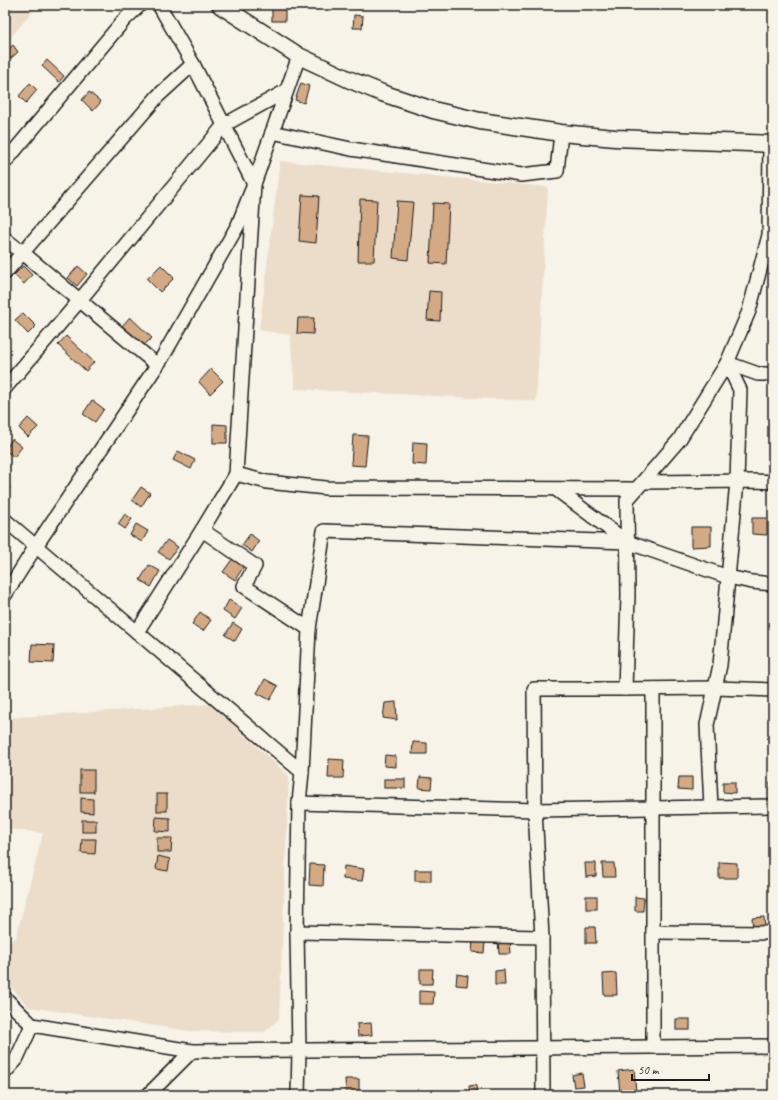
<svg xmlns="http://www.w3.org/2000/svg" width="778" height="1100" font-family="Caveat,sans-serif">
	<rect width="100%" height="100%" fill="#f7f3e8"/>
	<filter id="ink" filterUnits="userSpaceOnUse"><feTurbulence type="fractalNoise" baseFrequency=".025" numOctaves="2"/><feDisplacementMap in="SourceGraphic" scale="8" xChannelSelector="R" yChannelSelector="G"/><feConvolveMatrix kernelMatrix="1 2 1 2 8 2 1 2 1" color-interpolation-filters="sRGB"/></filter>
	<g filter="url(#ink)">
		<g fill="#ecddca">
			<polygon points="5,5 38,5 5,44"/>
			<polygon points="280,161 548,187 536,401 295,389 290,335 259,330"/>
			<polygon points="211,704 289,776 279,1019 265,1032 190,1031 28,1007 5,980 5,947 16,937 43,833 5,829 5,718"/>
		</g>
		<g fill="#d3aa85" stroke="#1c1c1c">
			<rect x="272" y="6" width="13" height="15"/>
			<polygon points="354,15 363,16 362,28 353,28"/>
			<polygon points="13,45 18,52 9,60 5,55 5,52"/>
			<polygon points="47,60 64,76 59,82 42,66"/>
			<polygon points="30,83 37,90 26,103 19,96"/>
			<polygon points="301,83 309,86 304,103 295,100"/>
			<polygon points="89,92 101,102 93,111 82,100"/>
			<polygon points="302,195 319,196 316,243 299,241"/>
			<polygon points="360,199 377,200 374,261 358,261"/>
			<polygon points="397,201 413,202 408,260 393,258"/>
			<polygon points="433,203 449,204 446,264 430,263"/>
			<polygon points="161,265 174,278 160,292 147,279"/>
			<polygon points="23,266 32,275 24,284 14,275"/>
			<polygon points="78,266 87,274 77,286 68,278"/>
			<polygon points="429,291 441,292 440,321 427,320"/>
			<polygon points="23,313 36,326 28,334 15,320"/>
			<polygon points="130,317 152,338 143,346 122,326"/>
			<polygon points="298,318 314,318 313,334 297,333"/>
			<polygon points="66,336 94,362 86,371 58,345"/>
			<polygon points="211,369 223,381 210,394 199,382"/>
			<polygon points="92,400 104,409 95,422 83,414"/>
			<polygon points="28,418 38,427 28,437 19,428"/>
			<polygon points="213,424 227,425 227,443 213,443"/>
			<polygon points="353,435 368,436 365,466 351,465"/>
			<polygon points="12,439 22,447 14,457 5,450"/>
			<polygon points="413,442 427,443 426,465 412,464"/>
			<polygon points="178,451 195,460 191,469 173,460"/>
			<polygon points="5,484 10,488 5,495"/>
			<polygon points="141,487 150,493 141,507 132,500"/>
			<polygon points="125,514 132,519 125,529 118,524"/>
			<polygon points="752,518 767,518 767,535 752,534"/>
			<polygon points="136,524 148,531 142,542 130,535"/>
			<polygon points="691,527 711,527 711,546 691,547"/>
			<polygon points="250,534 259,541 252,552 242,545"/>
			<polygon points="167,540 178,547 169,559 158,552"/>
			<polygon points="233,558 244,566 235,580 223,572"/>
			<polygon points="149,565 160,571 151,587 140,580"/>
			<polygon points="229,600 242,608 235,619 223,611"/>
			<polygon points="200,612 211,620 203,631 192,624"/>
			<polygon points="233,623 242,629 235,641 225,635"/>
			<polygon points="32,644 54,645 53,663 31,662"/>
			<polygon points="265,679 278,686 270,700 257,693"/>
			<polygon points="396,702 397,720 383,718 385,703"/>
			<polygon points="413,742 427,743 427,754 412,754"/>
			<polygon points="385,755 396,756 396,767 384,766"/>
			<polygon points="329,759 344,760 343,778 328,778"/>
			<rect x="80" y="770" width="14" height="22"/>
			<polygon points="420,777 432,778 431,789 419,788"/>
			<polygon points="679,777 692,777 692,790 678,789"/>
			<rect x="384" y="779" width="21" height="9"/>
			<polygon points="723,782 735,782 735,793 723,792"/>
			<rect x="770" y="782" width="3" height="11"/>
			<rect x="157" y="794" width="10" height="17"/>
			<polygon points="81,798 93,799 93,813 81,812"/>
			<polygon points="156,817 170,818 170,832 155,831"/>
			<rect x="82" y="820" width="14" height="12"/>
			<polygon points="157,838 172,838 171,852 157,852"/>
			<polygon points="82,839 96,839 95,854 81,853"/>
			<polygon points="158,856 170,859 168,871 156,869"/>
			<polygon points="719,862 737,863 737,878 719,878"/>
			<polygon points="585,863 596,863 596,876 586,877"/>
			<polygon points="602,863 614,863 615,877 603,877"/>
			<polygon points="310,864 324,865 323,886 309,885"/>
			<polygon points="344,866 364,869 362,881 343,879"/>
			<rect x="415" y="870" width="16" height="11"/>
			<rect x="586" y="896" width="11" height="13"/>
			<polygon points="635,897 644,898 643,911 635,911"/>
			<polygon points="764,917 765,927 753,928 752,918"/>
			<polygon points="586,927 595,927 596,943 586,943"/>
			<polygon points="510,940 511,954 499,954 498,941"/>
			<polygon points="473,941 485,942 484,953 472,952"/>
			<polygon points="420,969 433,969 432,984 420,984"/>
			<polygon points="504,970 505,985 495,985 495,971"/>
			<polygon points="616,973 617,995 604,995 603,974"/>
			<polygon points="457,974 468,976 467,986 456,985"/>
			<polygon points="419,991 434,992 433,1004 419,1004"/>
			<rect x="676" y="1019" width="14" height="11"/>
			<polygon points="371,1023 372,1035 358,1036 357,1024"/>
			<polygon points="634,1069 636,1092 620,1094 618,1071"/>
			<polygon points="582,1073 584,1086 574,1087 572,1075"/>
			<polygon points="345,1079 359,1079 359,1095 346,1095"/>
			<polygon points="476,1085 477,1095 470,1095 469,1086"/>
		</g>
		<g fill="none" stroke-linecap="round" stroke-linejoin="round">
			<defs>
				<g id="minor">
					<polyline points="272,132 351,149 521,175 557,171 561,133"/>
					<polyline points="5,162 124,20 140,5"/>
					<polyline points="5,239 23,253 157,365"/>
					<polyline points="5,273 158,96 193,64"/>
					<polyline points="727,363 758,374 773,374"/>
					<polyline points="5,388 80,300 224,125 286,91"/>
					<polyline points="236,474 267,482 326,488 636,489"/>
					<polyline points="643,482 755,481 773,482"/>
					<polyline points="557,490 627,542 728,577 752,582 773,584"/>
					<polyline points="5,520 302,772"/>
					<polyline points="202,530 255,566 244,586 309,629 302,772 299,803 297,932 299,1050 298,1095"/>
					<polyline points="5,595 36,546 162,358 238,225 254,184 299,56"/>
					<polyline points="309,629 324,531 627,542"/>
					<polyline points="137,632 202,530 236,474 254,184 193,64 159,5"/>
					<polyline points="625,689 715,688 773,690"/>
					<polyline points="299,803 535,810 773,806"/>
					<polyline points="711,807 707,725 720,665 737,481 740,390 727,363"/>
					<polyline points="297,932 542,937"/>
					<polyline points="653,932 773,933"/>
					<polyline points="5,998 32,1025 192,1051 773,1046"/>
					<polyline points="653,1047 653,689"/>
					<polyline points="5,1072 16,1060 32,1025"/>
					<polyline points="148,1095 192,1051"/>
					<polyline points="543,1095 542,937 535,810 534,689 625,689 628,596 627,500 679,440 727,363 749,311 769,235 770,144"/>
				</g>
				<polyline id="major" points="220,5 299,56 348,79 382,93 433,110 480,121 561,133 615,138 773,144"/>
			</defs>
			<use href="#minor" stroke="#1c1c1c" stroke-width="16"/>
			<use href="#major" stroke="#1c1c1c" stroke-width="19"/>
			<use href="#minor" stroke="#f7f3e8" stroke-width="13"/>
			<use href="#major" stroke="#f7f3e8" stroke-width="16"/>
		</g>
	</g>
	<rect width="778" height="1100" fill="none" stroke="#f7f3e8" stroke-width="20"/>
	<rect x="10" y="10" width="758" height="1080" fill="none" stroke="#1c1c1c" stroke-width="1.5" filter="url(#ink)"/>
	<path d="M632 1074v6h77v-6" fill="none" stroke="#1c1c1c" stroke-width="2"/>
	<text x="638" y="1074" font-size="12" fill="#1c1c1c" stroke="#f7f3e8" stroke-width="3" paint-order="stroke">50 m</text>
</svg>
